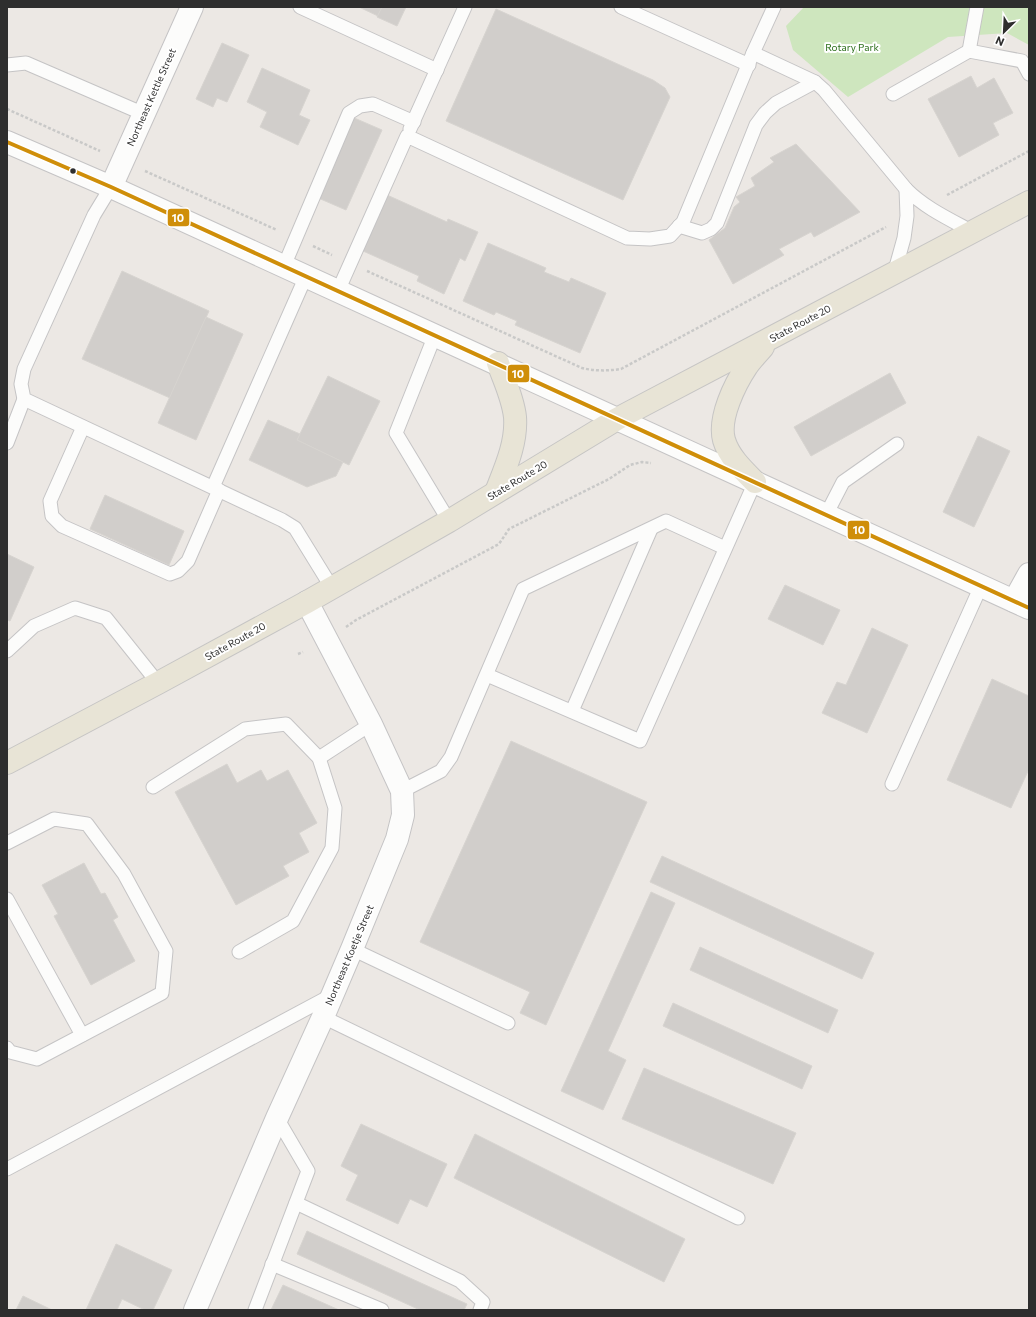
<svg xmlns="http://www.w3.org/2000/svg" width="1036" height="1317" font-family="Commissioner,sans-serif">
	<rect width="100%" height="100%" fill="#ece8e4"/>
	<polygon fill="#cee6be" points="804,7 1029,7 1029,45 1007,33 948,37 848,97 793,50 786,26"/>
	<g fill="#d1cecb" stroke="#d7d4d0">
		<polygon points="359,7 382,7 378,16"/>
		<polygon points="382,7 406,7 397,26 377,17"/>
		<polygon points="496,9 653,80 665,88 670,97 623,200 446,121"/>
		<polygon points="222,43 249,55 227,102 217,98 213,107 196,99"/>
		<polygon points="262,68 310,90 299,115 310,120 298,145 260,127 267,112 247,102"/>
		<polygon points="971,76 977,88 994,78 1013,113 993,123 999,135 959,157 928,99"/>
		<polygon points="352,117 382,130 346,210 316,197"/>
		<polygon points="796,144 860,212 814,237 811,232 779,249 784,255 733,284 709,240 725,228 734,207 740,202 736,197 755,186 751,178 774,162 770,158"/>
		<polygon points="387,195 447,222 448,219 478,232 465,261 460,258 444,294 417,281 419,276 363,251"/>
		<polygon points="488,243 546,268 544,272 569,282 571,278 606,293 580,353 515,325 517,321 496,312 494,315 463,301"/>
		<polygon points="122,271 209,311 170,398 82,359"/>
		<polygon points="206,317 243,334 196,440 158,423"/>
		<polygon points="890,373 906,403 811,456 794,427"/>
		<polygon points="328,376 380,401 349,465 297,440"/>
		<polygon points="268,420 300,434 297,440 343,462 336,476 307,487 249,460"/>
		<polygon points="978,436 1010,451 974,527 943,512"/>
		<polygon points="105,495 184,531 169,565 90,529"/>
		<polygon points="7,554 34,567 10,621 7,620"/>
		<polygon points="785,585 840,610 823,645 768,619"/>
		<polygon points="872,628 908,645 867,733 822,713 837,682 846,685"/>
		<polygon points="992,679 1029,696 1029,769 1011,808 947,780"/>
		<polygon points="511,741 647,802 546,1025 520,1013 530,992 420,942"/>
		<polygon points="227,764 237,783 261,770 267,781 288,770 317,823 299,833 309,852 283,866 289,876 236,905 175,792"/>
		<polygon points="662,856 874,953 862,979 650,882"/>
		<polygon points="84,863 101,894 105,893 118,917 113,920 135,961 91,985 54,916 58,914 42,885"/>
		<polygon points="651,892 675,903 608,1051 626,1060 603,1110 561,1091"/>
		<polygon points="700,947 838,1010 828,1033 690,970"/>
		<polygon points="673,1003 812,1066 802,1089 663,1026"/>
		<polygon points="644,1068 796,1133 773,1184 622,1119"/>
		<polygon points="361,1124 447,1164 427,1207 410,1199 398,1224 346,1200 358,1175 341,1166"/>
		<polygon points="475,1134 685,1239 664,1282 454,1178"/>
		<polygon points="307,1231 467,1304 464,1310 420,1310 297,1254"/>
		<polygon points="116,1244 172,1270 153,1310 145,1310 122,1299 117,1310 86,1310"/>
		<polygon points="283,1285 339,1310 271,1310"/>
		<polygon points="23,1296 52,1310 16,1310"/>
	</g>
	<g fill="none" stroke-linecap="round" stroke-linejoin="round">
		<defs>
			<g id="service">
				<polyline points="300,7 437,70"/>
				<polyline points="621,7 749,65"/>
				<polyline points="969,51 977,7"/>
				<polyline points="753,53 815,82 824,90 906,189"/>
				<polyline points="7,65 26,63 144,114"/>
				<polyline points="893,94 969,51 1022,61 1029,74"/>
				<polyline points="410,129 465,7"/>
				<polyline points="111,187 94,215 24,369 21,384 24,399 282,520 295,528 332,588"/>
				<polyline points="679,226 702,233 711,229 717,223 756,125 765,113 776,103 815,82"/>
				<polyline points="284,266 349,113 360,106 373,104 414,122"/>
				<path d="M894 274 904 238 907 216 906 189C925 208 949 219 973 232"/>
				<polyline points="338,291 407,136 627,238 650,239 670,236 683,222 753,53 774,7"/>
				<polyline points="435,335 396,433 449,521"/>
				<polyline points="83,427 50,501 52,516 62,526 170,574 178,571 188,561 219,490"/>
				<polyline points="7,443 24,399"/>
				<polyline points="213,487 306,276"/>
				<polyline points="826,515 843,482 897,444"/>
				<polyline points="7,651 34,626 75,608 106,618 158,683"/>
				<polyline points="487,675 640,741 755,482"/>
				<polyline points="572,711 651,529"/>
				<polyline points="319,758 371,724"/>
				<polyline points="892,784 981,586"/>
				<polyline points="153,787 245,729 286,724 319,758 335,808 332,848 293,921 239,952"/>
				<polyline points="402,791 441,771 451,757 523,589 666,521 725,548"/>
				<polyline points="7,843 54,819 87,824 124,874 166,951 162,993 37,1059 10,1052 7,1048"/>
				<polyline points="7,899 82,1035"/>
				<polyline points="352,949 508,1023"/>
				<polyline points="323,1017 738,1218"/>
				<polyline points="7,1169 332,995"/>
				<polyline points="296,1203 460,1281 483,1302 480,1310"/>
				<polyline points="272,1264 382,1310"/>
				<polyline points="255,1310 308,1171 277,1118"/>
			</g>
			<g id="minor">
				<polyline points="111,187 192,7"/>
				<polyline points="1014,601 1029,574"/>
				<polyline points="195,1310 277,1118 323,1017 352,949 397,839 403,815 402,791 371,724 307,602"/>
			</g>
			<polyline id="tertiary" points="7,142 111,187 1029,608"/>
			<g id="primary">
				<path d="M755 482C743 470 729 457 724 440 718 418 735 384 747 366 752 359 758 353 763 347"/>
				<path d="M496 492C505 469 517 443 515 417 513 398 504 380 498 363"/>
				<polyline points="7,763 158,683 307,602 449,521 617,419 1029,202"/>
			</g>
		</defs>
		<use href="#service" stroke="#c5c4c5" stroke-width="15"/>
		<use href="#minor" stroke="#c5c4c5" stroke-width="24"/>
		<use href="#tertiary" stroke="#c5c4c5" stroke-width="24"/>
		<use href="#primary" stroke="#c6c5c4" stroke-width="24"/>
		<g stroke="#c9c9c8" stroke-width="2.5" stroke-dasharray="3 2" stroke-linecap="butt">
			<polyline points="7,109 100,151"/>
			<polyline points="145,171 277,230"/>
			<polyline points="947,195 1029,151"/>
			<polyline points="313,246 332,255"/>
			<path d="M367 271 582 368C594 371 608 371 621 369L886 227"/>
			<polyline points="346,627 356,620 499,544 509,529 609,479 630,465 642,462 651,463"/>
			<polyline points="298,654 303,652"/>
		</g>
		<use href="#service" stroke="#fcfcfb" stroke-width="13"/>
		<use href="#minor" stroke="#fcfcfb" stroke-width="22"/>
		<use href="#tertiary" stroke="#fcfcfb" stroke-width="22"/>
		<use href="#primary" stroke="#e8e4d6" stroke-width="22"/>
		<defs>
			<polyline id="bus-1" points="7,142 111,187 1029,608"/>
		</defs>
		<use href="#bus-1" stroke="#fff" stroke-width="7"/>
		<use href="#bus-1" stroke="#cf8e09" stroke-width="4"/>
	</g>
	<circle fill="#2e2e2e" stroke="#fff" stroke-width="1.5" cx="73" cy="171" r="3.5"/>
	<g text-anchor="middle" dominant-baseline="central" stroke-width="4" stroke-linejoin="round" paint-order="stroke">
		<g font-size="10" fill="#2c6e1b" stroke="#fff">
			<text x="852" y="47">Rotary Park</text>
		</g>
		<g font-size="10" fill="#2e2e2e" stroke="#fff">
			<text transform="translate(151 97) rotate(-66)">Northeast Kettle Street</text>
			<text transform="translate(800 323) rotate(-28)">State Route 20</text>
			<text transform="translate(517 480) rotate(-31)">State Route 20</text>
			<text transform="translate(235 641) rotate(-29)">State Route 20</text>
			<text transform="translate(349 955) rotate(-67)">Northeast Koetje Street</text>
		</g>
	</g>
	<g stroke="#fff" stroke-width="1.5">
		<rect x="167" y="208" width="23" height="19" rx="4" fill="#cf8e09"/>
		<rect x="507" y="364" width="23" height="19" rx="4" fill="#cf8e09"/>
		<rect x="847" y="520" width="23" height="20" rx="4" fill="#cf8e09"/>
	</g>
	<g font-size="11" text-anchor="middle" font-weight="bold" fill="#fff">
		<text x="178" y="222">10</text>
		<text x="518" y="378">10</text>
		<text x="859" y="534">10</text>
	</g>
	<rect width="1036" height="1317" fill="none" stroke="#2e2e2e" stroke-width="16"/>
	<g transform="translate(1004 32) rotate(204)" stroke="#ffffff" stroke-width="3" paint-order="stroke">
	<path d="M0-3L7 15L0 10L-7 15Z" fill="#2e2e2e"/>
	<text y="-6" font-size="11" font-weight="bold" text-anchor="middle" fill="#2e2e2e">N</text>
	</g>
</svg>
